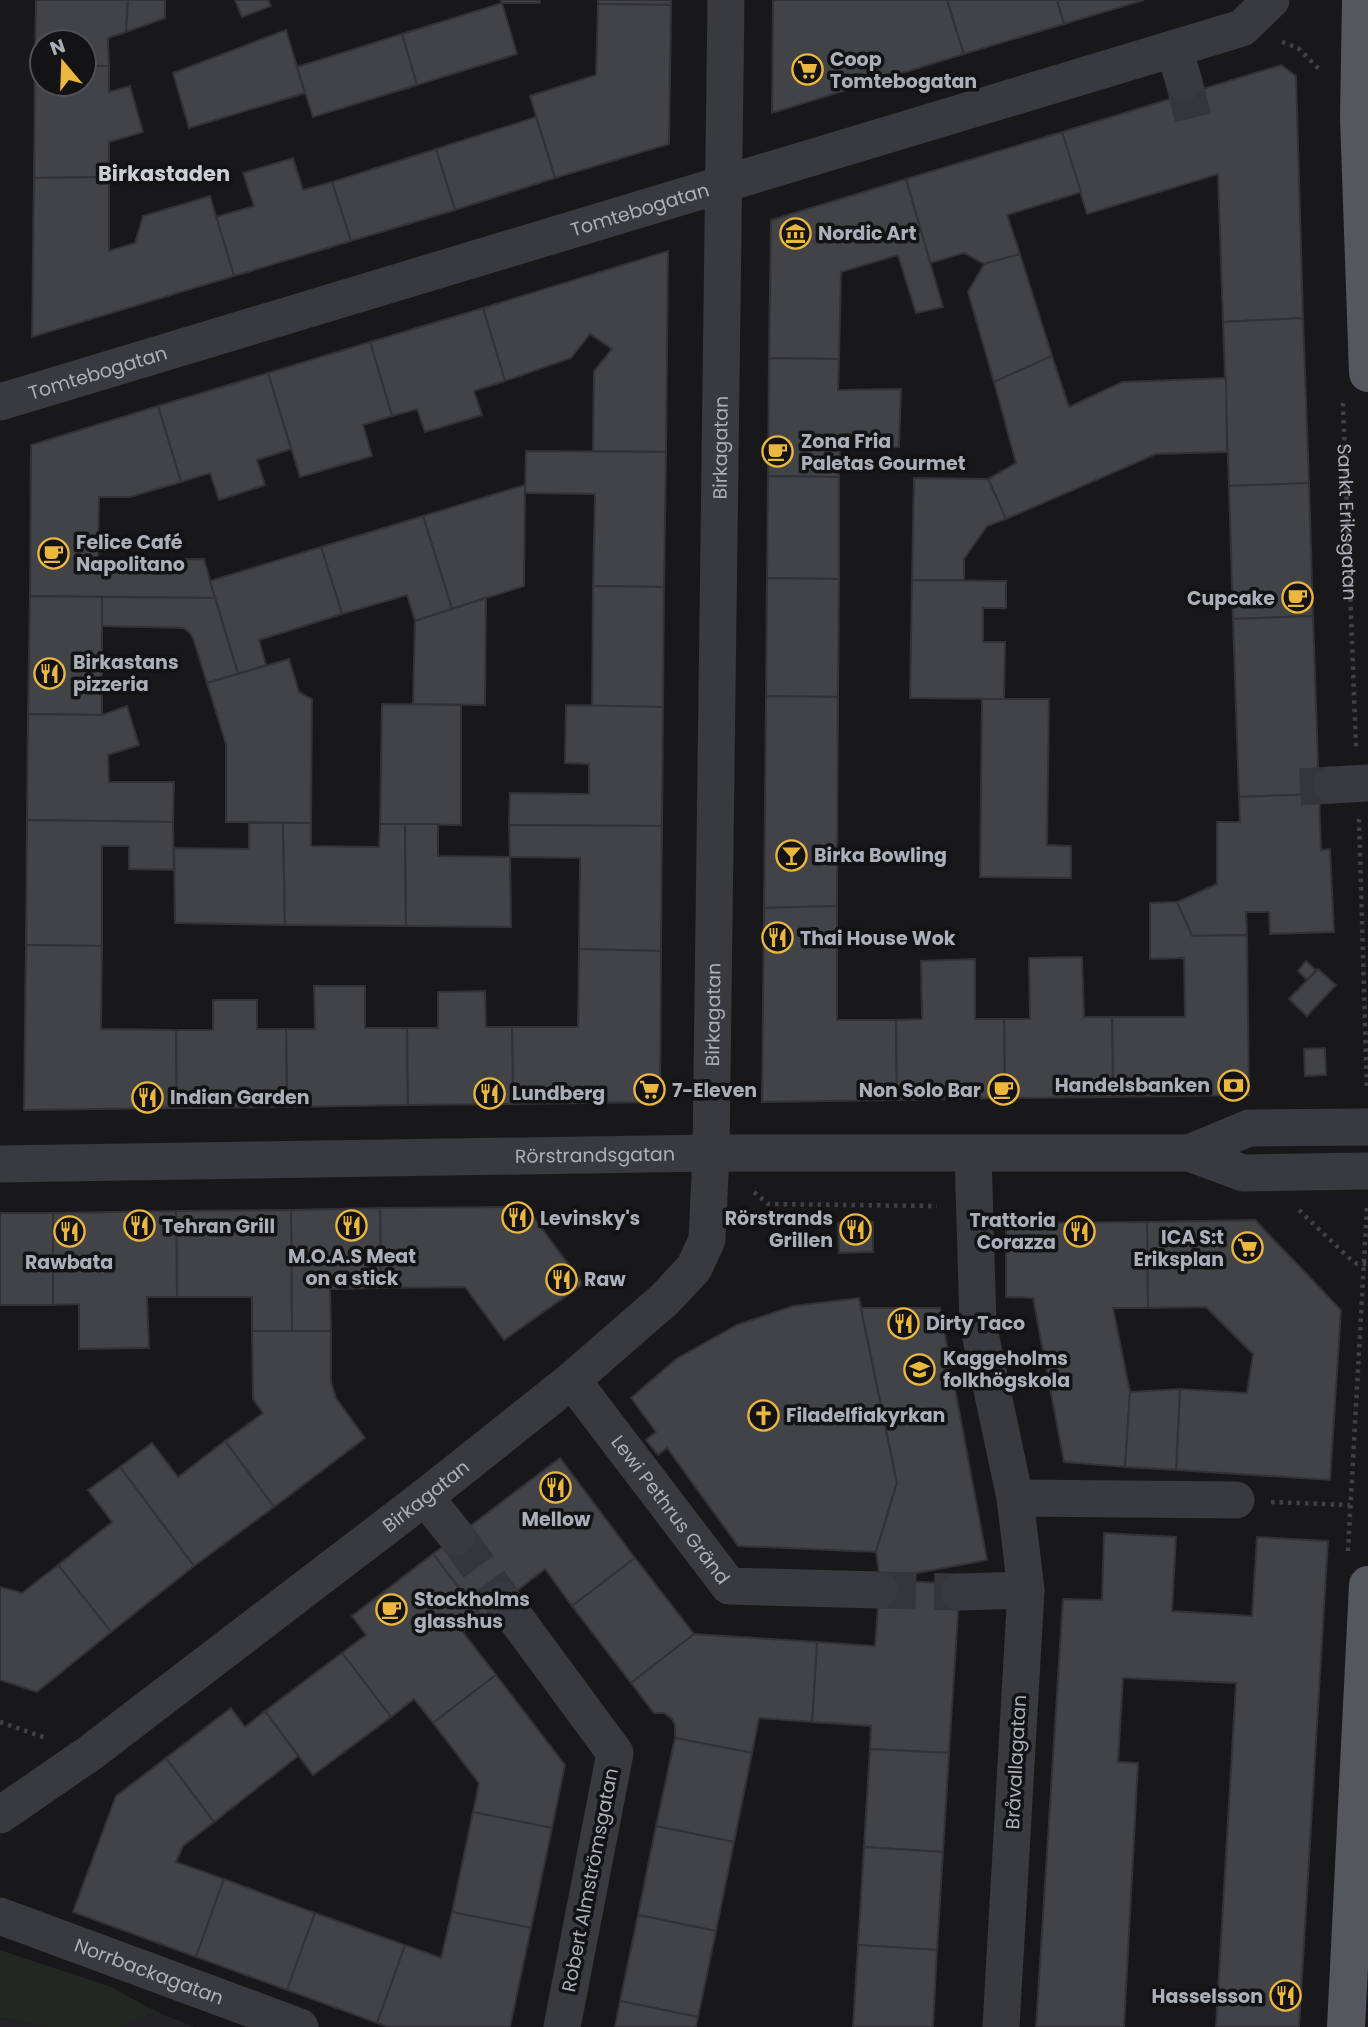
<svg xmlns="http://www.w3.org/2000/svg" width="1368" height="2027" font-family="Poppins,sans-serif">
	<rect width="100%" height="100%" fill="#18181a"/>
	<g fill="#242427">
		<polygon points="157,2012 194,2027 120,2027"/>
		<polygon points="0,2018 48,2027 0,2027"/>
	</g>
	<polygon fill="#202821" points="0,1950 109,1986 157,2012 120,2027 48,2027 0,2018"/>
	<g fill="#424347" stroke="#323236" stroke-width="2">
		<polygon points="36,0 128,0 126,32 108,38 109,66 84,66 84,42 42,42 42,66 35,66"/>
		<polygon points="128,0 165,0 165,18 126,32"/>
		<polygon points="235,0 268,0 271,6 242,17"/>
		<polygon points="501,0 540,0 540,3 502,3"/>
		<polygon points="598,0 671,0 671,5 598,4"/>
		<polygon points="773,0 947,0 964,54 772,113"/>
		<polygon points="947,0 1057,0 1064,24 964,54"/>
		<polygon points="1057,0 1144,0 1064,24"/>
		<polygon points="502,3 517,54 417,85 402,34"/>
		<polygon points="598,4 671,5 669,144 555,178 530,96 596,75"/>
		<polygon points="286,30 305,93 189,128 173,73"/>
		<polygon points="402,34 417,85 313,117 297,67"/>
		<polygon points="1281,65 1296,76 1303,318 1223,322 1218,174 1087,214 1062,132"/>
		<polygon points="35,66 42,66 42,84 84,84 84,66 109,66 109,92 130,86 143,132 109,142 109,177 34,178"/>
		<polygon points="536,117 555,178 455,210 436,149"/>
		<polygon points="1062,132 1081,192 1007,215 1020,254 984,264 964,253 930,263 906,179"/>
		<polygon points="436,149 455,210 351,241 332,182"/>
		<polygon points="293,158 303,190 332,182 351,241 234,276 216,217 254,206 243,173"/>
		<polygon points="109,177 109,251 135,243 143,216 210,196 234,276 32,337 34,178"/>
		<polygon points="906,179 943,307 916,313 898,255 841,272 839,359 769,358 771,220"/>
		<polygon points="668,251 666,452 593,451 594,371 612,349 590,334 571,358 505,381 483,308"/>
		<polygon points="1020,254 1052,356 994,382 968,292 984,264"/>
		<polygon points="483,308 505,381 474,391 482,415 425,432 417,409 392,416 370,342"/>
		<polygon points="1303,318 1309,483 1229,486 1223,322"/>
		<polygon points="370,342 392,416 363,425 372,456 300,477 268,373"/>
		<polygon points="1052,356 1069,407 1122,382 1226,378 1227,452 1156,454 1006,519 988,479 1016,463 994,382"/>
		<polygon points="769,358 839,359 838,390 901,389 899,447 840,449 839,477 768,476"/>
		<polygon points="268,373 291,449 257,460 265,485 219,500 210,473 181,482 158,406"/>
		<polygon points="158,406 181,482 130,497 99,497 98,560 204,559 215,598 30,596 31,445"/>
		<polygon points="526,451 666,452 664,587 593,586 595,494 525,493"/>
		<polygon points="768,476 839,477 839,579 767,578"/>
		<polygon points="914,478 988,479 1006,519 987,526 964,559 964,580 912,580"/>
		<polygon points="1309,483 1313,616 1233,619 1229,486"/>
		<polygon points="525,485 524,586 452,609 423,516"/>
		<polygon points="423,516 452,609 415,621 407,595 342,614 321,547"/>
		<polygon points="321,547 342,614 259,640 266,665 238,674 210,581"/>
		<polygon points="767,578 839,579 838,697 766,696"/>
		<polygon points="912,580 1006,581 1006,608 983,608 983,642 1005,642 1004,699 910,698"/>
		<polygon points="593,586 664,587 663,707 592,706"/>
		<polygon points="30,596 102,597 102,715 28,714"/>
		<polygon points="102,597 215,598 238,674 207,683 193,638 189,632 183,628 102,626"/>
		<polygon points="486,598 485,705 413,704 415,621"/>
		<polygon points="1313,616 1319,794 1239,797 1233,619"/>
		<polygon points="289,659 299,692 312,699 311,823 226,822 226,744 207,683"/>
		<polygon points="766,696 838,697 837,906 764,908"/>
		<polygon points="982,699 1049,699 1047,845 1071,846 1071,878 980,877"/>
		<polygon points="382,704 461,705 461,825 380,824"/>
		<polygon points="566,705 663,707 662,826 509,825 510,793 589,794 589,764 565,763"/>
		<polygon points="127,706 139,745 108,755 109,782 174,782 173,822 27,820 28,714 102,715"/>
		<polygon points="1319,794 1321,850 1330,849 1334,932 1270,934 1269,912 1246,912 1247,935 1192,936 1177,902 1217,884 1217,822 1240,822 1239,797"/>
		<polygon points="27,820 173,822 174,870 129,869 129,846 102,846 102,946 26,945"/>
		<polygon points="249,823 283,823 285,925 175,923 174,848 249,849"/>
		<polygon points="283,823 311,823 311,846 379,847 380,824 405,824 406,926 285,925"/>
		<polygon points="405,824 438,824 438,856 510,857 511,927 406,926"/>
		<polygon points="509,825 662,826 661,951 579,949 580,858 510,857"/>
		<polygon points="1177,902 1192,936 1247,935 1249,1095 1113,1097 1112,1017 1185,1017 1184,958 1150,959 1150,903"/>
		<polygon points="837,906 837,1020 896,1020 897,1100 762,1102 764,908"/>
		<polygon points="26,945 102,946 101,1029 176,1030 177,1108 24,1110"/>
		<polygon points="579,949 661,951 660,1102 513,1104 512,1027 578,1027"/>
		<polygon points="1082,957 1084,1017 1112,1017 1113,1097 1005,1098 1004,1019 1030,1019 1029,958"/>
		<polygon points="975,959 975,1019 1004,1019 1005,1098 897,1100 896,1020 922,1019 921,961"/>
		<polygon points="1306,961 1316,970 1307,980 1298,971"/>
		<polygon points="1318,969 1336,985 1307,1016 1289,999"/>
		<polygon points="314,986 365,986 365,1028 407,1028 408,1105 287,1107 286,1029 315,1029"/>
		<polygon points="485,991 486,1027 512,1027 513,1104 408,1105 407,1028 438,1028 438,992"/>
		<polygon points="213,1000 257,1000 257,1029 286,1029 287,1107 177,1108 176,1030 213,1030"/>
		<polygon points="1325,1048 1326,1075 1305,1076 1304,1049"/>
		<polygon points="526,1207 583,1284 504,1340 465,1287 381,1288 380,1208"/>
		<polygon points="380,1208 381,1288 330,1289 331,1331 292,1331 291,1210"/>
		<polygon points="291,1210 292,1331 252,1331 252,1297 177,1297 176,1211"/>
		<polygon points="176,1211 177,1297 147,1297 149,1348 79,1349 79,1304 53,1305 53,1213"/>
		<rect x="0" y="1213" width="53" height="92"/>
		<polygon points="1255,1220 1341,1310 1330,1480 1176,1470 1180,1389 1247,1393 1253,1354 1206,1307 1148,1308 1147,1222"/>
		<polygon points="873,1222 873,1252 839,1253 838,1223"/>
		<polygon points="1147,1222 1148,1308 1113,1308 1130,1392 1125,1467 1064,1462 1033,1298 1006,1297 1006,1223"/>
		<polygon points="859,1298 897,1483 876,1552 738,1546 667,1448 658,1455 646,1440 656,1432 631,1398 676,1359 737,1325 793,1306"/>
		<polygon points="861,1308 940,1308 987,1560 880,1580 876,1552 897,1483"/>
		<polygon points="252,1331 331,1331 331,1382 336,1398 365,1438 274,1507 225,1441 263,1413 253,1399"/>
		<polygon points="1180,1389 1176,1470 1125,1467 1130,1392"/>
		<polygon points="225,1441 274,1507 194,1566 120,1467 152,1443 178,1477"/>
		<polygon points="560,1458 635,1558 572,1606 545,1569 482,1618 433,1554"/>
		<polygon points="120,1467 194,1566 111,1632 58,1565 112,1522 88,1490"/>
		<polygon points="1104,1533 1176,1537 1172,1611 1252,1616 1257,1537 1328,1541 1299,2027 1216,2027 1236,1683 1123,1678 1118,1762 1138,1763 1124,2027 1036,2027 1063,1599 1102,1600"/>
		<polygon points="433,1554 482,1618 463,1632 496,1675 433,1723 414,1699 391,1717 342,1653 366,1635 352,1616"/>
		<polygon points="635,1558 694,1634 631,1683 572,1606"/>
		<polygon points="58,1565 111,1632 37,1692 0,1680 0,1587 22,1593"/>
		<polygon points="880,1580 960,1584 949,1753 870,1749 871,1726 812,1722 817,1642 875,1646"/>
		<polygon points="694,1634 817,1642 812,1722 759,1718 752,1753 675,1738 675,1725 672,1719 664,1713 654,1713 631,1683"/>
		<polygon points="342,1653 391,1717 313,1775 265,1711"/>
		<polygon points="496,1675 565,1765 552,1828 473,1812 479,1783 433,1723"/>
		<polygon points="231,1708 245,1727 265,1711 298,1756 214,1822 166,1758"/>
		<polygon points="675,1738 752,1753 734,1842 656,1826"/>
		<polygon points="870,1749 949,1753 943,1852 864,1847"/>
		<polygon points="166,1758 214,1822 183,1846 176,1862 224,1879 196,1957 73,1912 116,1796"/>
		<polygon points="473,1812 552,1828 531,1928 452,1912"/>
		<polygon points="656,1826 734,1842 716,1931 638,1915"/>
		<polygon points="864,1847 943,1852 937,1950 858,1945"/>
		<polygon points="224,1879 315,1913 287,1990 196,1957"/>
		<polygon points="452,1912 531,1928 510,2027 388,2027 377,2023 405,1945 441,1958"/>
		<polygon points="315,1913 405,1945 377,2023 287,1990"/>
		<polygon points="638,1915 716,1931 698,2017 620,2001"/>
		<polygon points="858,1945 937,1950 933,2027 853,2027"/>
		<polygon points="620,2001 698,2017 696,2027 615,2027"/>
	</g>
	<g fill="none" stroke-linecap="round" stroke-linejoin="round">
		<g stroke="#35363a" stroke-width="37" stroke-dasharray="37 18" stroke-linecap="butt">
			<polyline points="1184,82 1196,130"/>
			<polyline points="1300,787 1332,785"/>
			<polyline points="457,1537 503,1601"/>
			<polyline points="879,1590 959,1592"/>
		</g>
		<g stroke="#3f4146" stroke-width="4.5" stroke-dasharray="3.5 5" stroke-linecap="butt">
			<polyline points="1282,42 1298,48 1322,72"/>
			<path id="s1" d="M1343 403 1356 747"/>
			<polyline points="1359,819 1367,1090"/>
			<polyline points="754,1192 768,1204 937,1206"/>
			<polyline points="1299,1210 1349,1258 1357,1264 1367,1264"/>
			<polyline points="1271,1502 1350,1505"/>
			<polyline points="1348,1551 1367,1207"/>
			<polyline points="0,1722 46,1738"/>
		</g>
		<g stroke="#393a3f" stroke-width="37">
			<polyline points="1174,49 1184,82"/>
			<path id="s2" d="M0 402 1242 28 1271 0"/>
			<polyline points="1332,785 1368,783"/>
			<polyline points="1189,1153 1249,1128 1368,1127"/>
			<polyline points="973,1154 978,1324 1015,1498 1026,1590 1001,2027"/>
			<path id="s3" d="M0 1164 711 1153H1189L1243 1173 1368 1171"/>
			<path id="s4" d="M572 1380 729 1586 879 1590"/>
			<polyline points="425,1497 457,1537"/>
			<polyline points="1015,1498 1236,1500"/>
			<polyline points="959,1592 1026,1590"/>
			<polyline points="503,1601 615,1753 562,2027"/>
			<path id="s5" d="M0 1815 90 1753 425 1497 572 1380 665 1299 694 1268 707 1240 711 1153 726 0"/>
			<path id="s6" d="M0 1916 300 2027"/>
		</g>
		<g stroke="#55575e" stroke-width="38">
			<polyline points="1361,0 1359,118 1368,373"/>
			<polyline points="1346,2027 1368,1585"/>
		</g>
	</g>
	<defs>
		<symbol id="supermarket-ring" viewBox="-11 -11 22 22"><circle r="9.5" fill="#131315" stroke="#ebb73f" stroke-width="1.5"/><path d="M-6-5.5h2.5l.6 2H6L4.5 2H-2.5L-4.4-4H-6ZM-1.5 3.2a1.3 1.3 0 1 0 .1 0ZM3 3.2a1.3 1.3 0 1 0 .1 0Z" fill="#ebb73f"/></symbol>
		<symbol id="museum-ring" viewBox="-11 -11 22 22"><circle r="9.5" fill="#131315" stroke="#ebb73f" stroke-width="1.5"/><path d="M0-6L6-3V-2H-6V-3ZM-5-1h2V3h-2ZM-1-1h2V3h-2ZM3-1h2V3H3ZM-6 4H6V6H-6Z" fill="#ebb73f"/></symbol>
		<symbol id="cafe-ring" viewBox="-11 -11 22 22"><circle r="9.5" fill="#131315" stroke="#ebb73f" stroke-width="1.5"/><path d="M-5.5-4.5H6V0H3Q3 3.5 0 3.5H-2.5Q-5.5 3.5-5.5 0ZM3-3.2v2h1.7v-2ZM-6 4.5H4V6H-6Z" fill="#ebb73f"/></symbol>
		<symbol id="restaurant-ring" viewBox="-11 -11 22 22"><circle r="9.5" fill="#131315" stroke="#ebb73f" stroke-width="1.5"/><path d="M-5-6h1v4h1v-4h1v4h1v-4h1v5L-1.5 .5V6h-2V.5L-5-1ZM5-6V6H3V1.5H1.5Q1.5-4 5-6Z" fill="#ebb73f"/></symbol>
		<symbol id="bar-ring" viewBox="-11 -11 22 22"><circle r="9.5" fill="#131315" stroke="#ebb73f" stroke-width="1.5"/><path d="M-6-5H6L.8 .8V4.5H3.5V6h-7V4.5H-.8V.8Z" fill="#ebb73f"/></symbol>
		<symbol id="bank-ring" viewBox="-11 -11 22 22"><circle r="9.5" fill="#131315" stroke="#ebb73f" stroke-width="1.5"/><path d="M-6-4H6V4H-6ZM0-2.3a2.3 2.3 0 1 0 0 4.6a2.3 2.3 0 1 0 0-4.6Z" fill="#ebb73f"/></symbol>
		<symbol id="school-ring" viewBox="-11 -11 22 22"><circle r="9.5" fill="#131315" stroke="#ebb73f" stroke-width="1.5"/><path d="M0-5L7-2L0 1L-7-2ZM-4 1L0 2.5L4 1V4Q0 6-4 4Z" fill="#ebb73f"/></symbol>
		<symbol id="church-ring" viewBox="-11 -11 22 22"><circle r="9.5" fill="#131315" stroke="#ebb73f" stroke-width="1.5"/><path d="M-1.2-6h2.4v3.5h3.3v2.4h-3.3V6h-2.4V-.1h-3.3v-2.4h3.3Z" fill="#ebb73f"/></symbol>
	</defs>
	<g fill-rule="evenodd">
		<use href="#supermarket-ring" x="790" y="52" width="35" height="35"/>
		<use href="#museum-ring" x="778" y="216" width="35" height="35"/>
		<use href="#cafe-ring" x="760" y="434" width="35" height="35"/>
		<use href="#cafe-ring" x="36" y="536" width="35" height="35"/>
		<use href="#cafe-ring" x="1280" y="580" width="35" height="35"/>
		<use href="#restaurant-ring" x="32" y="656" width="35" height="35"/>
		<use href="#bar-ring" x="774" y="838" width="35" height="35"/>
		<use href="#restaurant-ring" x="760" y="920" width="35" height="35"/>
		<use href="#bank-ring" x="1216" y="1068" width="35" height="35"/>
		<use href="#supermarket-ring" x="632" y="1072" width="35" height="35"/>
		<use href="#cafe-ring" x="986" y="1072" width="35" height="35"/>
		<use href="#restaurant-ring" x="472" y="1076" width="35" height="35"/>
		<use href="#restaurant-ring" x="130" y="1080" width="35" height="35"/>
		<use href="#restaurant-ring" x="500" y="1200" width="35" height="35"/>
		<use href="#restaurant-ring" x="334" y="1208" width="35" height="35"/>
		<use href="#restaurant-ring" x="122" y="1208" width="35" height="35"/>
		<use href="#restaurant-ring" x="838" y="1212" width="35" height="35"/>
		<use href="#restaurant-ring" x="52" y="1214" width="35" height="35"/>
		<use href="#restaurant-ring" x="1062" y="1214" width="35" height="35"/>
		<use href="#supermarket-ring" x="1230" y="1230" width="35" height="35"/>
		<use href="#restaurant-ring" x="544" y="1262" width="35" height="35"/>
		<use href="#restaurant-ring" x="886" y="1306" width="35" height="35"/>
		<use href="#school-ring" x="902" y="1352" width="35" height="35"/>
		<use href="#church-ring" x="746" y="1398" width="35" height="35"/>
		<use href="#restaurant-ring" x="538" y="1470" width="35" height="35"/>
		<use href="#cafe-ring" x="374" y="1592" width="35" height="35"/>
		<use href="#restaurant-ring" x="1268" y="1978" width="35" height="35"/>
	</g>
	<g text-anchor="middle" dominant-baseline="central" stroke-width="7" stroke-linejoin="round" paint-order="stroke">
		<g font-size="19" font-weight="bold" fill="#abafb9" stroke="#131315" text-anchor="start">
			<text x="830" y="59">Coop<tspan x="830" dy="22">Tomtebogatan</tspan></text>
			<text x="818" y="233">Nordic Art</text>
			<text x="801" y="441">Zona Fria<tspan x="801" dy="22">Paletas Gourmet</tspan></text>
			<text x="76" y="542">Felice Café<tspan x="76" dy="22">Napolitano</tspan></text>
			<text x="1275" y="598" text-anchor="end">Cupcake</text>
			<text x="73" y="662">Birkastans<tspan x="73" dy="22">pizzeria</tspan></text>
			<text x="814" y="855">Birka Bowling</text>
			<text x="800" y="938">Thai House Wok</text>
			<text x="1210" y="1085" text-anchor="end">Handelsbanken</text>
			<text x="672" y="1090">7-Eleven</text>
			<text x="981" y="1090" text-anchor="end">Non Solo Bar</text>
			<text x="512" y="1093">Lundberg</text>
			<text x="170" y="1097">Indian Garden</text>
			<text x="540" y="1218">Levinsky's</text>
			<text x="833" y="1218" text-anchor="end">Rörstrands<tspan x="833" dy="22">Grillen</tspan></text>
			<text x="1056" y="1220" text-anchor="end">Trattoria<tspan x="1056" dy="22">Corazza</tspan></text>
			<text x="162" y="1226">Tehran Grill</text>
			<text x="1224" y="1237" text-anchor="end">ICA S:t<tspan x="1224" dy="22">Eriksplan</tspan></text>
			<text x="352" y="1256" text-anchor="middle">M.O.A.S Meat<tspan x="352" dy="22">on a stick</tspan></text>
			<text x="69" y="1262" text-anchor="middle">Rawbata</text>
			<text x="584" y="1279">Raw</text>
			<text x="926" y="1323">Dirty Taco</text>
			<text x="943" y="1358">Kaggeholms<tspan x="943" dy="22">folkhögskola</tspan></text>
			<text x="786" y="1415">Filadelfiakyrkan</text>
			<text x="556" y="1519" text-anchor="middle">Mellow</text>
			<text x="414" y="1599">Stockholms<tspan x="414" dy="22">glasshus</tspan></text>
			<text x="1263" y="1996" text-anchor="end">Hasselsson</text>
		</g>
		<g font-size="19" fill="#abafb9" stroke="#131315">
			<text stroke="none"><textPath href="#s2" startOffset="668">Tomtebogatan</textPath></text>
			<text stroke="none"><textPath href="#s2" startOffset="102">Tomtebogatan</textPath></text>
			<text stroke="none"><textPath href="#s5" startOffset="1708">Birkagatan</textPath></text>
			<text stroke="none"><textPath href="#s1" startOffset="119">Sankt Eriksgatan</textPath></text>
			<text stroke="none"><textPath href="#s5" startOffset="1141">Birkagatan</textPath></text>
			<text stroke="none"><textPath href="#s3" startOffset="595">Rörstrandsgatan</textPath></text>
			<text stroke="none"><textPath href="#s5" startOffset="532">Birkagatan</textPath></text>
			<text stroke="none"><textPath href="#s4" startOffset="163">Lewi Pethrus Gränd</textPath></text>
			<text transform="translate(1016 1762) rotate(-87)">Bråvallagatan</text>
			<text transform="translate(590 1880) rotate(-79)">Robert Almströmsgatan</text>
			<text stroke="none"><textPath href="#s6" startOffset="159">Norrbackagatan</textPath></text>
		</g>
		<g font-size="21" font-weight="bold" fill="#ccced5" stroke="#131315">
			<text x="164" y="173">Birkastaden</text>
		</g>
	</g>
	<g transform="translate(63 63) rotate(341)"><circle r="33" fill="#131315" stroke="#505157" stroke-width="2"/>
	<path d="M0-5L12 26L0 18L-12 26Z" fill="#ebb73f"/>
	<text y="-10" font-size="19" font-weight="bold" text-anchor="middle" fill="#abafb9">N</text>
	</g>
</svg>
